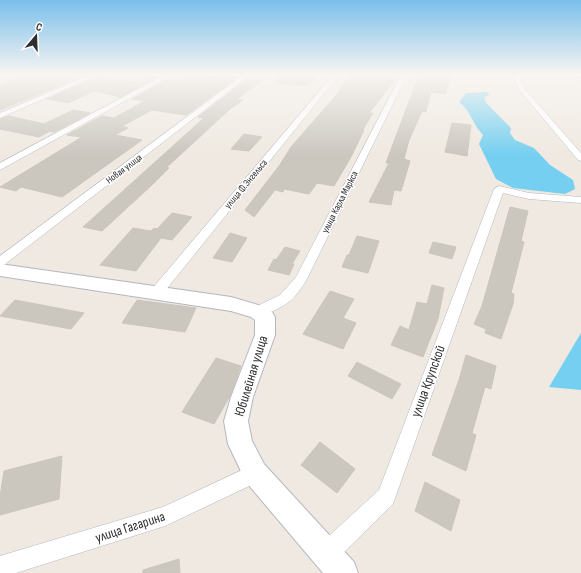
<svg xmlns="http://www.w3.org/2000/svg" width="581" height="573" font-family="'Sofia Sans Condensed',sans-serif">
	<rect width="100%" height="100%" fill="#efe9e1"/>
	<g fill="#75cff0">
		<path d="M486 92 490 94 484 98 487 104 511 128 510 133 515 140 534 148 550 165 573 180 575 189 565 194 513 188 496 179 479 144 483 135C473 125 471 111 459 102L466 93Z"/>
		<polygon points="581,333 581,390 549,387"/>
	</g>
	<g fill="#cbc7bf" stroke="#cbc5ba">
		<polygon points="26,75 86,75 0,110 0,85"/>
		<polygon points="191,75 217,77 219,76 237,78 186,115 152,110 122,126 128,128 115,135 142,140 62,197 21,187 16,191 0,187 82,137 67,135 102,116 114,118 145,101 132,99 166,80 179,82"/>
		<polygon points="277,75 319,75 307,86 276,83"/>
		<polygon points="352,75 399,75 369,113 373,113 363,129 364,130 351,157 334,186 317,183 309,194 284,189 283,192 275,190 254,217 245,210 279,166 291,147 340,91 338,91"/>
		<polygon points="419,75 451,75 445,94 431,92 426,112 422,111 409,140 404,159 410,161 401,191 394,190 391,205 369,202 389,163 386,163"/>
		<polygon points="98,76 133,82 143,77 155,78 121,97 94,91 68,103 47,99"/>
		<polygon points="247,79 262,81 237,99 243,100 230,109 167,167 169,168 153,184 102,231 83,227 204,118 198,117"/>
		<polygon points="73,110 90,113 54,132 50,131 39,137 0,129 0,119 9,116 44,124"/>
		<polygon points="452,123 471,125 467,156 445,152"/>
		<polygon points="244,134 262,137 249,151 231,149"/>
		<polygon points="510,207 528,211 521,241 524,242 511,293 514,294 513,304 501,339 485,333 486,329 474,324 482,306"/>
		<polygon points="172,213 192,217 172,240 161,238 136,271 100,265 133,228 151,231 154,228 157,229"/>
		<polygon points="230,233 247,238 232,262 213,258"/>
		<polygon points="357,236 379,241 368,273 342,267 347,255 349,255"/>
		<polygon points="433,242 456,247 452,259 429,253"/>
		<polygon points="285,247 300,251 292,264 294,264 289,275 268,270 274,259 276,260"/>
		<polygon points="432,285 444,288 438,319 423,357 391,345 400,326 409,330 417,302 427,304"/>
		<polygon points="330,291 354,299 343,318 356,323 343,349 303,334"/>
		<polygon points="15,300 84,313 71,329 0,316"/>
		<polygon points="137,300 196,308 185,332 122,323"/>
		<polygon points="466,355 496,366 491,389 485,387 472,433 476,435 466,471 432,455 459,380"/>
		<polygon points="216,358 241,366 230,396 214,424 182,412"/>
		<polygon points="357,362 401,384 392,399 348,376"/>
		<polygon points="320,442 355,469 337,493 301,465"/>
		<polygon points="62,456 59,499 0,515 0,497 4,471"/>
		<polygon points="425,482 460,500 451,531 415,511"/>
		<polygon points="179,559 180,573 143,573 143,570"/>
	</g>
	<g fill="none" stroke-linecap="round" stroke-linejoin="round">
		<defs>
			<g id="street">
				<polygon points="0,75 7,75 0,79"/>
				<polygon points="90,75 98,75 0,118 0,113"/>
				<polygon points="164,75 172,75 0,170 0,163"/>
				<polygon points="243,75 250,75 4,265 0,266 0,256"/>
				<polygon points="333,75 339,75 161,296 156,298 151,296 149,293 151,290"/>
				<path d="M401 75H407L307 279C303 286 296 296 290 301 283 307 261 318 253 316L251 312 253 308 280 295 296 277Z"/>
				<polygon points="514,75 520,75 523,87 581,153 581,161 578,160 518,88"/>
				<polygon points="499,186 529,193 581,197 581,203 529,199 503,193 393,504 335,561 327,564 319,561 316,553 319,545 379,490 494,189"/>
				<polygon points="255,464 262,466 264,473 262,480 165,526 16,573 0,573 0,556 163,507"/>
			</g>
			<polygon id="secondary" points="0,264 231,297 265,307 272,312 275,317 275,335 253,397 248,421 252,441 264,464 354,562 358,573 323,573 246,482 228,444 224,421 231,397 255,335 255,320 251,317 231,311 0,276"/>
		</defs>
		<use href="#street" stroke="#b4b7c1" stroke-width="1"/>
		<use href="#secondary" stroke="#b4b7c1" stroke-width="2"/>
		<use href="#street" fill="#fff" fill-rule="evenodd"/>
		<use href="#secondary" fill="#fff" fill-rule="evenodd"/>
	</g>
	<linearGradient id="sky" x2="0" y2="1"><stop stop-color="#7abfeb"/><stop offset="0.48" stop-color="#f8f5f2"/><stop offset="1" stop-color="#f8f5f2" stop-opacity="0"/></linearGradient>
	<rect width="581" height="155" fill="url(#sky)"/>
	<g text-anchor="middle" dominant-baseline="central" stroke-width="3" stroke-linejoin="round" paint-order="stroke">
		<g font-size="10" fill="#2e2e2e" stroke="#fff">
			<text transform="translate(124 169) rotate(-37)">Новая улица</text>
			<text transform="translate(246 184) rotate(-50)">улица Ф.Энгельса</text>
			<text transform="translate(340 202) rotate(-63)">улица Карла Маркса</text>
		</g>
		<g font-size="14" fill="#2e2e2e" stroke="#fff">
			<text transform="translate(251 376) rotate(-73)">Юбилейная улица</text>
			<text transform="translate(428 381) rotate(-70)">улица Крупской</text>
			<text transform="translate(130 527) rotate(-18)">улица Гагарина</text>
		</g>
	</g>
	<g transform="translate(36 36) rotate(19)" stroke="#ffffff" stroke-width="3" paint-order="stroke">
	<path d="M0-3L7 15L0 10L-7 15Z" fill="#2e2e2e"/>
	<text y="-6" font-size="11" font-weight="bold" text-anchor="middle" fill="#2e2e2e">С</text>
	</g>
</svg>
